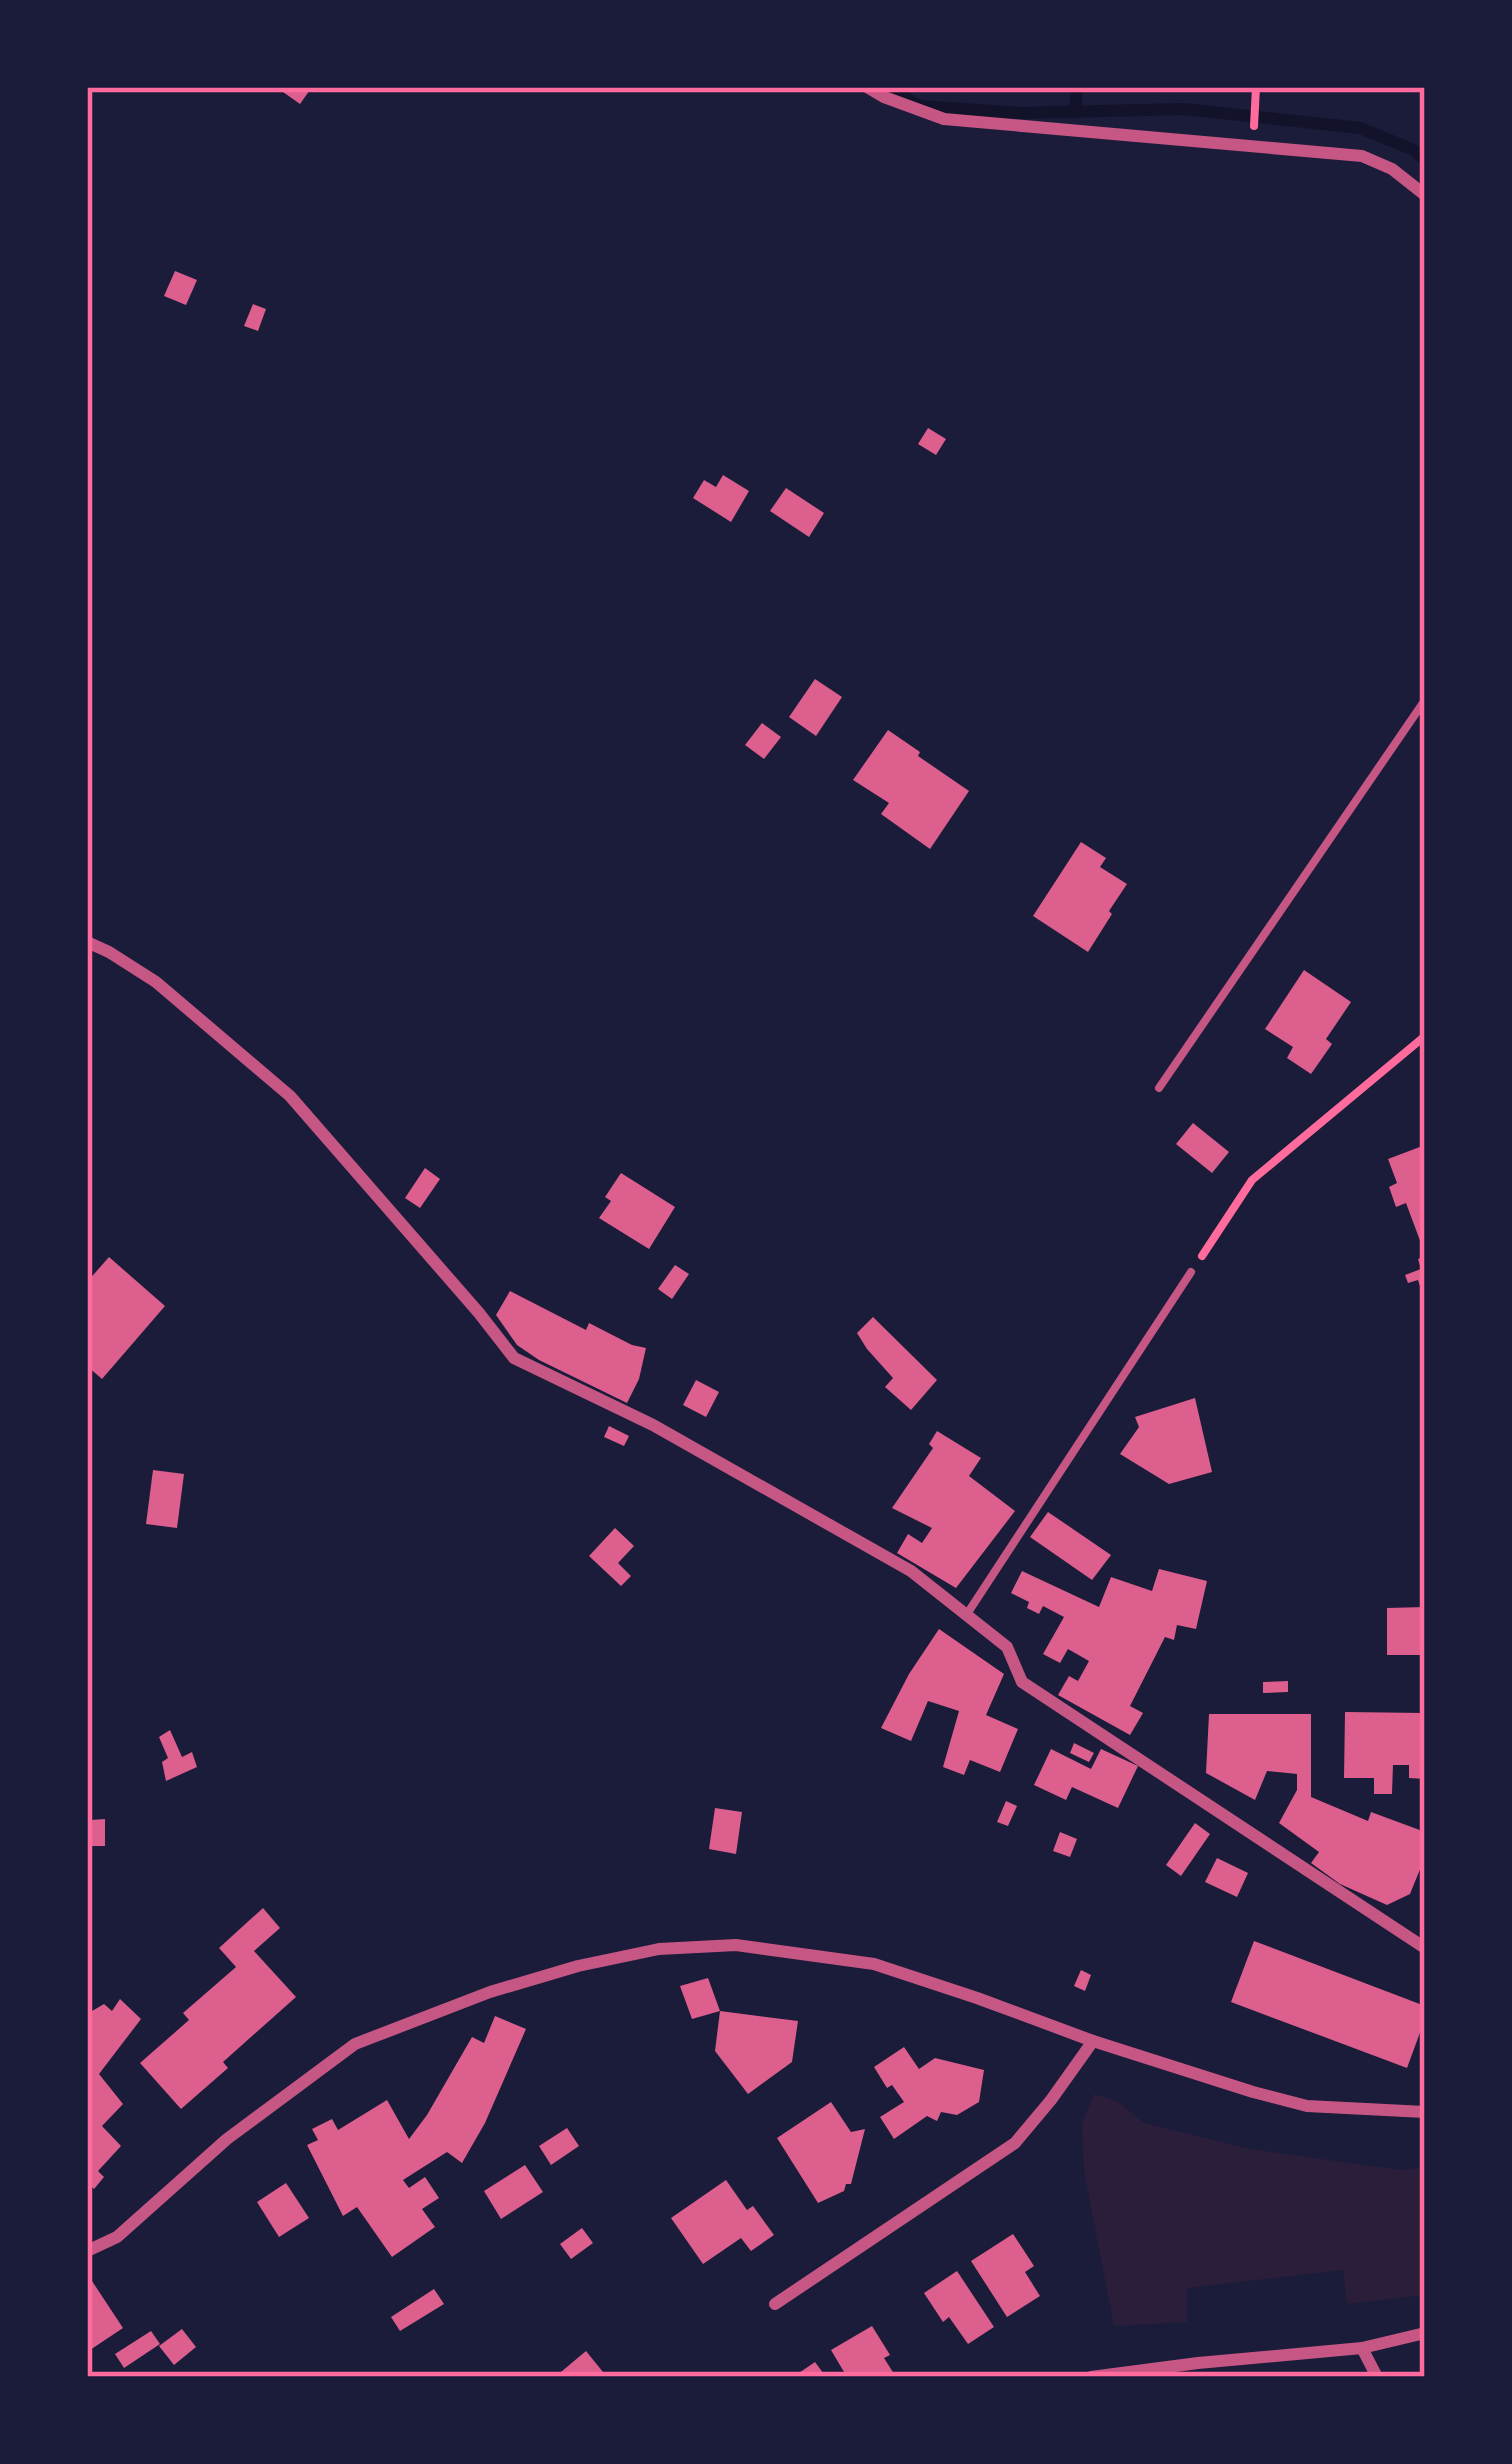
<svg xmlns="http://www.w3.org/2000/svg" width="1512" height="2464" font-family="Jost,sans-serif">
	<rect width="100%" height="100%" fill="#1b1b3a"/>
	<polygon fill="#2a1e3b" points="1094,2094 1117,2101 1144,2123 1251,2149 1401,2170 1425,2167 1425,2295 1347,2304 1343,2270 1187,2288 1187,2322 1114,2326 1084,2171 1082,2124"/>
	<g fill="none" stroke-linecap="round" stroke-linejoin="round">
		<g stroke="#12122b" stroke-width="12">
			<polyline points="889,87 919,106 1021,113 1184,109 1360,128 1414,150 1425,160"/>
			<polyline points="1075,112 1077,87"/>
		</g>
	</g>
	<g fill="#dd5f8e">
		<polygon points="287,87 312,87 300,104 283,92"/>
		<polygon points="175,271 197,280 186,305 164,296"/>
		<polygon points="253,304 266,309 258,331 244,326"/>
		<polygon points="928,428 946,439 936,455 918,444"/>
		<polygon points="723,475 749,491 731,522 693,498 704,480 716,487"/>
		<polygon points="786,488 824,513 809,537 770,511"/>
		<polygon points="815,679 842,697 816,736 789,717"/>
		<polygon points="762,723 781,737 764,759 745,745"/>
		<polygon points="888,730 920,752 918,756 969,791 930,849 881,814 889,803 853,780"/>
		<polygon points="1081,842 1106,858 1100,867 1127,884 1109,911 1112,914 1088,952 1033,916"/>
		<polygon points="1304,970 1351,1002 1326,1039 1332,1044 1311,1074 1287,1058 1293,1047 1265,1029"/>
		<polygon points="1193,1123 1229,1152 1212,1173 1176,1144"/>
		<polygon points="1425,1145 1425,1254 1406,1203 1396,1207 1389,1187 1397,1183 1388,1159"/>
		<polygon points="425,1168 440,1179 420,1208 405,1198"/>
		<polygon points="621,1173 675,1207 649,1249 599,1218 611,1201 605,1197"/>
		<polygon points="1425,1256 1425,1298 1424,1299 1418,1280 1408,1283 1405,1275 1421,1269 1418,1259"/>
		<polygon points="109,1257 165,1306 102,1379 87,1366 87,1282"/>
		<polygon points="675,1265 689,1274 672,1299 658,1289"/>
		<polygon points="510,1291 586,1330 589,1323 632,1345 646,1348 639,1379 627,1403 539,1360 517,1345 496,1315"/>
		<polygon points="873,1317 937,1380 911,1410 885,1387 893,1378 867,1349 857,1333"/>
		<polygon points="696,1380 719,1392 706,1417 683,1405"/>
		<polygon points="1195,1398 1212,1472 1169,1484 1120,1454 1139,1427 1135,1417"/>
		<polygon points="609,1426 629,1436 624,1446 604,1437"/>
		<polygon points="937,1431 981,1458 969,1476 1015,1511 956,1588 897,1553 908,1534 922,1543 932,1528 892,1508 933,1448 929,1444"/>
		<polygon points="153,1470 184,1474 177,1528 146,1524"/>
		<polygon points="1048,1512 1111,1555 1092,1580 1030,1537"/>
		<polygon points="615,1528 634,1546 618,1563 631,1576 621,1586 589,1556"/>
		<polygon points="1159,1569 1207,1581 1196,1629 1177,1625 1174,1640 1165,1637 1130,1706 1143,1713 1130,1735 1058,1695 1069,1676 1078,1681 1089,1661 1068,1649 1060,1663 1043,1654 1064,1617 1043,1606 1039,1614 1027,1608 1029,1602 1011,1593 1022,1571 1099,1607 1111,1577 1152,1591"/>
		<polygon points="1425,1607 1425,1655 1387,1655 1387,1608"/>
		<polygon points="939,1629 1004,1674 986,1715 1018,1729 1000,1772 970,1760 964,1775 943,1767 959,1711 928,1701 911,1741 881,1728 909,1674"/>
		<polygon points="1288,1681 1288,1692 1263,1693 1263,1682"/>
		<polygon points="1345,1712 1425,1713 1425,1779 1409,1778 1409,1765 1393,1765 1392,1794 1374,1794 1374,1778 1344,1778"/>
		<polygon points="1209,1714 1311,1714 1311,1797 1368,1821 1371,1812 1425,1832 1425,1857 1410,1894 1387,1905 1340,1884 1311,1863 1319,1852 1279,1823 1297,1790 1297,1774 1267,1771 1255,1800 1206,1773"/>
		<polygon points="170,1730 182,1757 192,1752 197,1767 166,1781 162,1762 168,1758 159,1737"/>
		<polygon points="1074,1743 1094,1753 1089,1762 1070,1753"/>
		<polygon points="1051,1749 1091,1769 1101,1749 1138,1766 1118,1808 1072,1787 1066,1800 1034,1785"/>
		<polygon points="1006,1801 1017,1806 1008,1826 997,1822"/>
		<polygon points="715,1808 742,1812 736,1854 709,1849"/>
		<polygon points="105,1819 105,1846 91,1846 91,1820"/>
		<polygon points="1195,1823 1210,1834 1181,1876 1166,1865"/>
		<polygon points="1060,1832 1077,1839 1070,1857 1053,1851"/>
		<polygon points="1217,1858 1248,1873 1237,1897 1205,1882"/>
		<polygon points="263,1908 280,1928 254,1951 296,1997 223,2062 228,2068 181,2109 140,2063 189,2020 183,2013 236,1967 219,1948"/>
		<polygon points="1254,1941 1425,2006 1425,2019 1407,2068 1231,2002"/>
		<polygon points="1081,1970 1091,1975 1085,1991 1074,1986"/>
		<polygon points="708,1978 720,2011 798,2021 792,2062 748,2094 715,2051 720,2011 692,2019 680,1986"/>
		<polygon points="120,1999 141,2019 99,2074 123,2104 102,2126 121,2146 98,2171 104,2177 94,2189 87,2182 87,2014 104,2004 112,2011"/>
		<polygon points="495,2016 526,2029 485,2123 462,2163 447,2152 403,2180 409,2188 425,2177 439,2198 422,2209 435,2227 392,2257 357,2207 343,2216 307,2145 318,2140 312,2129 332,2119 338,2130 387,2100 409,2139 427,2115 472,2037 484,2043"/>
		<polygon points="904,2047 919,2069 935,2058 984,2070 979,2102 957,2115 941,2112 937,2121 927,2116 894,2139 880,2117 904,2102 892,2085 887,2088 874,2067"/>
		<polygon points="831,2102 851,2132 865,2129 851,2184 846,2184 844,2191 818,2203 777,2138"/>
		<polygon points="567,2128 579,2146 551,2165 539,2146"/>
		<polygon points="525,2165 543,2192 501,2219 484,2191"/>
		<polygon points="726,2180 747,2210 753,2206 774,2235 751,2251 741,2238 703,2264 671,2218"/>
		<polygon points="286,2183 309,2218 279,2237 257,2202"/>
		<polygon points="582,2228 593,2243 571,2259 560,2244"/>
		<polygon points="1013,2234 1034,2266 1025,2272 1040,2296 1007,2317 971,2261"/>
		<polygon points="957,2271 994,2327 968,2344 949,2317 943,2322 924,2293"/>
		<polygon points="92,2281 123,2328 87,2352 87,2285"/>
		<polygon points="434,2289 444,2304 400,2331 391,2317"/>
		<polygon points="872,2326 890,2355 884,2358 896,2377 847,2377 831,2350"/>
		<polygon points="182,2329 196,2347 174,2365 159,2346"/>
		<polygon points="151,2331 160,2344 124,2368 115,2354"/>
		<polygon points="586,2351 607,2377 555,2377"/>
		<polygon points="815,2362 826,2377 793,2377"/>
	</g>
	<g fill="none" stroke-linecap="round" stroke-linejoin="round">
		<g stroke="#ff6b9d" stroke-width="8">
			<polyline points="1254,126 1256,87"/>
			<polyline points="1202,1256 1252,1180 1425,1036"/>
		</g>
		<g stroke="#c65784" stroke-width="8">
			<polyline points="1159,1088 1425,700"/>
			<polyline points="967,1614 1191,1272"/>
		</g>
		<g stroke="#c65784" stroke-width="12">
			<polyline points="867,87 884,97 944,119 1362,156 1392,169 1425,195"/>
			<polyline points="87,942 109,952 156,982 290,1096 479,1313 514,1358 653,1425 911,1571 1007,1647 1022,1682 1425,1948"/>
			<polyline points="87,2251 117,2237 227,2139 355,2044 490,1992 578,1966 659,1949 736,1945 874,1964 977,1998 1093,2041 1253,2092 1307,2106 1425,2112"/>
			<polyline points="775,2304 1015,2143 1051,2100 1093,2041"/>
			<polyline points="1362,2348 1377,2377"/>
			<polyline points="1091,2377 1198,2363 1362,2348 1425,2333"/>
		</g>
	</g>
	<rect width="1512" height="2464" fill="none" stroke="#1b1b3a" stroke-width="180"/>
	<rect x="90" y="90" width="1332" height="2284" fill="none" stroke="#ff6b9d" stroke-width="4.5"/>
</svg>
